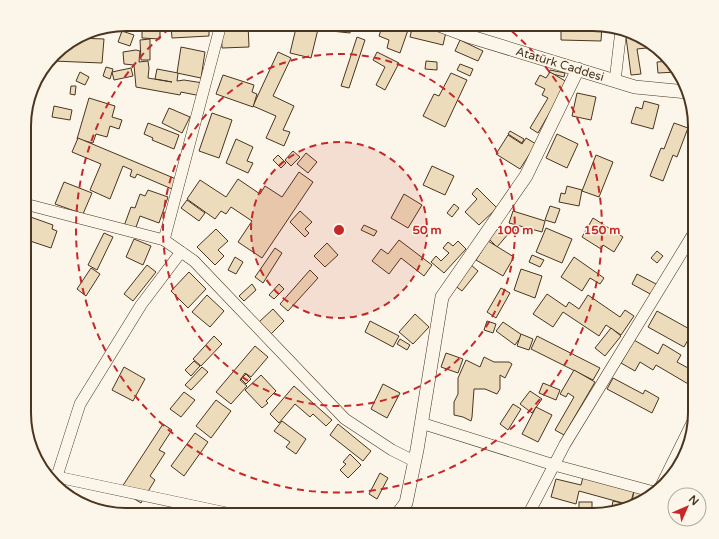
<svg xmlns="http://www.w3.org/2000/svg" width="719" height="539" font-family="'Varela Round',sans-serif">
	<rect width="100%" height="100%" fill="#fbf6e9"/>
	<g fill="#ecdcbc" stroke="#4a3520">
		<polygon points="209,24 209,36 172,38 171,26"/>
		<polygon points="221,24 248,24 249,47 222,48"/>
		<polygon points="253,24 276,24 276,26 253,28"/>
		<polygon points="297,24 319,25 311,58 290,53"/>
		<polygon points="323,24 351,24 350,33 322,30"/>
		<polygon points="383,24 392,24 408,30 400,53 387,48 389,40 379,36"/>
		<polygon points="413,24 446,32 443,45 410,37"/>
		<polygon points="495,24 509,24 508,30 494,27"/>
		<polygon points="569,24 602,25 601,41 561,40 561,28 568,29"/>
		<polygon points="142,27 160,28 160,39 142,38"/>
		<polygon points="122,31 134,35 130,46 118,42"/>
		<polygon points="638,36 656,47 637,49 641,74 631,75 626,37"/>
		<polygon points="357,37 365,40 349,88 341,86"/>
		<polygon points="78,38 104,39 102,63 53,61 53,57 59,49"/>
		<polygon points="150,39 150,60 141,60 140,40"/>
		<polygon points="460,40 483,51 478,61 455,51"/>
		<polygon points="181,47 205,52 201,78 177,73"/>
		<polygon points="136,50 140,51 139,62 148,61 149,68 148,78 172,82 155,79 157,69 178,73 177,81 184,80 203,83 201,96 181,92 180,95 136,87 134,65 124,64 123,52"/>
		<polygon points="278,52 291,58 273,96 294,106 283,130 290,132 284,146 266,138 276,116 253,106"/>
		<polygon points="377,52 399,63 385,90 376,85 385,67 373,60"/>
		<polygon points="426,61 437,62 437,70 425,69"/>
		<polygon points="669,61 677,72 658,73 657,62"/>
		<polygon points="460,64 473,69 470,76 457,70"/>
		<polygon points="106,67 113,69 110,79 103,76"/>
		<polygon points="131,68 133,76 114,80 112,72"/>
		<polygon points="550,70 565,73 564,77 549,73"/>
		<polygon points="80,72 89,77 85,85 76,81"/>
		<polygon points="550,72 567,82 538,133 530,128 548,98 542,95 545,89 535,84 540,75 546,78"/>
		<polygon points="451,73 467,80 445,127 423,116 434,94 439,96"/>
		<polygon points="223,75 254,85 252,92 257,94 253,107 216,94"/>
		<polygon points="71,86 76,86 75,95 70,94"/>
		<polygon points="577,93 596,97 591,120 572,116"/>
		<polygon points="89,98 115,106 112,117 122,120 119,129 110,126 107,137 96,134 93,143 77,139"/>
		<polygon points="644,101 659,105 653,129 631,123 636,107 642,109"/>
		<polygon points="54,106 72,110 70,120 52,117"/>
		<polygon points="169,108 190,117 182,133 162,123"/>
		<polygon points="212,113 232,120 219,158 199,151"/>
		<polygon points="148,123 179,135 174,149 152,140 153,138 144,134"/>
		<polygon points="674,123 688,128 677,157 673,155 663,181 650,176 661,148 664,149"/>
		<polygon points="510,131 524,139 522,143 508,134"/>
		<polygon points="557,134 578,144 567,168 546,158"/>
		<polygon points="508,135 522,144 526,138 536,144 520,169 496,154"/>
		<polygon points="78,138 176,179 172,189 137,174 135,178 130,176 132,170 123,166 110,199 90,190 101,164 72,152"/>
		<polygon points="236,139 253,147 247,161 253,163 248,173 226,163"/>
		<polygon points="293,151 300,157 291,166 285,160"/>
		<polygon points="306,153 317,162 308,173 297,164"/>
		<polygon points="278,155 286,163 281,168 273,160"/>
		<polygon points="596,155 613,162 599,197 582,191"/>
		<polygon points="432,166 454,176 445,195 423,185"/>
		<polygon points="299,172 313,182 262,258 238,242 252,221 231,207 226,214 221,211 215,219 187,199 200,180 226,197 238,179 260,194 265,186 282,197"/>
		<polygon points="64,182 92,193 83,214 55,204"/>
		<polygon points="567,186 582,190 579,206 559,202 561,193 565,194"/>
		<polygon points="477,188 497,208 479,225 465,212 477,199 472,194"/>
		<polygon points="148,190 168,197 159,223 140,216 135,230 124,226 131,207 135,208 140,194 145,196"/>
		<polygon points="404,194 422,205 408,228 391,218"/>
		<polygon points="187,200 205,213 199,221 181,208"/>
		<polygon points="454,204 459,208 452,217 447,213"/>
		<polygon points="550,206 560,209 555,223 545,220"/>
		<polygon points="300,211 312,222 305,229 309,233 305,237 290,222"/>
		<polygon points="513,211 545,221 542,232 509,223"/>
		<polygon points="25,215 53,225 52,229 57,231 51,248 27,240 30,230 25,228"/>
		<polygon points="593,218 623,237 614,252 603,245 601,249 582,237"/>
		<polygon points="364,225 377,231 374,236 361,230"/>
		<polygon points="500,226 509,233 497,247 489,239"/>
		<polygon points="546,228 572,239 562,263 536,252"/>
		<polygon points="216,229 228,241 218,250 224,256 215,265 197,247"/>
		<polygon points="104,233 113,237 97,270 88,265"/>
		<polygon points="134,239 151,246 143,265 126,257"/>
		<polygon points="399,240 432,265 424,276 401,258 389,274 372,261 381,249 388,254"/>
		<polygon points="458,241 466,249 444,273 431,262 436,256 441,261 449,253 443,248 448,242 453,246"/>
		<polygon points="488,241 514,257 503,276 476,260"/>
		<polygon points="327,243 338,255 325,267 314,256"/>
		<polygon points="275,248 282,253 263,283 255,277"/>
		<polygon points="657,251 663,256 657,263 651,258"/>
		<polygon points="532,255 544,260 540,267 529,262"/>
		<polygon points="235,257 243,262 236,274 228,270"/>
		<polygon points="574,257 604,278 600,284 590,278 582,291 561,277"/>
		<polygon points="470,264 478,271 462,291 454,285"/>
		<polygon points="147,265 156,272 133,301 124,294"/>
		<polygon points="91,268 100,274 86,296 77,289"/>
		<polygon points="521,269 542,276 535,298 514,290"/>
		<polygon points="310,270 318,278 288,311 280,304"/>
		<polygon points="189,272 206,289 188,308 171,291"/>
		<polygon points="637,274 658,285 652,295 632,284"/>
		<polygon points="252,284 256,290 244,301 239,296"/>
		<polygon points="279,284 284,289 274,299 269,295"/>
		<polygon points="501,288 510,293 496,318 487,312"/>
		<polygon points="547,294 566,307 569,302 579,309 588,295 620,317 625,310 634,316 621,335 606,325 599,336 563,312 553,327 533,314"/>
		<polygon points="207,295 224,311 210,327 192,312"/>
		<polygon points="273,309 284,321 271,334 259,322"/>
		<polygon points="657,311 693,331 684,347 648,327"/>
		<polygon points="415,314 429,327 413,344 399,332"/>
		<polygon points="370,321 399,336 393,347 365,332"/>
		<polygon points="487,321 496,324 493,333 484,330"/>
		<polygon points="503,322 522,335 515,345 496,331"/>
		<polygon points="611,328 621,336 605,356 595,348"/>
		<polygon points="521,334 533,339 529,350 517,346"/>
		<polygon points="214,336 222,344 201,366 193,359"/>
		<polygon points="537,336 600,368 593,380 531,349"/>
		<polygon points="400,339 410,345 407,350 397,344"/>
		<polygon points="634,340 658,354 663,344 681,355 677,362 688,368 693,360 695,361 695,388 656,365 653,370 640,362 635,371 621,363"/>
		<polygon points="255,346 268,357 251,377 245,373 240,380 247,386 231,404 216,392"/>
		<polygon points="446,353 463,359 458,373 441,367"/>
		<polygon points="484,357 494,362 509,362 512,364 505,378 500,375 500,389 497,394 485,389 474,389 472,417 471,421 463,417 454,415 454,402 458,394 458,378 466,360 480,367"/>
		<polygon points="194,361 200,366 191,376 185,370"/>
		<polygon points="124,367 145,379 133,401 112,390"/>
		<polygon points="202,367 208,372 191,390 185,385"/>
		<polygon points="574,370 595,382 564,435 555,430 574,397 568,393 566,397 560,394"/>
		<polygon points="246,374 251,379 246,384 241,379"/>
		<polygon points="261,375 276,391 266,401 268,403 262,408 245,390"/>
		<polygon points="613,378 643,394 645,390 659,398 652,413 607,389"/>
		<polygon points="543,383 560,390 556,400 539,393"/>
		<polygon points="383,384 400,393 387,418 371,409"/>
		<polygon points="294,386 332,420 326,426 313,414 310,417 295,404 279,423 270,414"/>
		<polygon points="530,391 542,399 532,413 520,404"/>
		<polygon points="184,392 195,400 181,417 170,409"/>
		<polygon points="216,400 231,411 211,438 196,426"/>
		<polygon points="513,404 521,409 508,430 500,424"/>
		<polygon points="536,407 552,415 538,442 522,434"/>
		<polygon points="282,421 306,439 296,454 286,447 290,442 274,431"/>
		<polygon points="163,424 172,430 159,450 165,453 150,476 155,480 141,503 120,490"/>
		<polygon points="338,424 371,451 363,461 330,435"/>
		<polygon points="195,433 208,442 184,476 171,466"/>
		<polygon points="350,454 361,465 348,478 340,470 346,464 343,462"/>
		<polygon points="380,473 388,478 377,499 369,494"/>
		<polygon points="583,477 634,491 630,505 579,491 576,504 551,497 556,479 581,485"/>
		<polygon points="634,491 642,492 640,503 632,501"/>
		<polygon points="613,501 626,504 625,507 611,511"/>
		<rect x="579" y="502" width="13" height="9"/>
	</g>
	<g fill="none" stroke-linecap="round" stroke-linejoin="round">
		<defs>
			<g id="minor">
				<polyline points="615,81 621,30"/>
				<polyline points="25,204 164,240 194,261 345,419 392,450 414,461"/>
				<polyline points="164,240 221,24"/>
				<polyline points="421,423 554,465 654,492"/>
				<polyline points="48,475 236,515"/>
				<polyline points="57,476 80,404 141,305 181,252"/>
				<polyline points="660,488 695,417"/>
				<polyline points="528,515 565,444 695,231"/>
			</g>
			<g id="tertiary">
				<polyline points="436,24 468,36 635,87 687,92"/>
				<polyline points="397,515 406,503 417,450 442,297 526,176 578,69"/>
			</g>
		</defs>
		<use href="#minor" stroke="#4a3520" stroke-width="12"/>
		<use href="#tertiary" stroke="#4a3520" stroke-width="14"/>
		<use href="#minor" stroke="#fbf6e9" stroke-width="11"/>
		<use href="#tertiary" stroke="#fbf6e9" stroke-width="13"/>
	</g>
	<circle cx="339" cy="230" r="88" fill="#c62828" fill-opacity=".12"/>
	<g fill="none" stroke="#c62828" stroke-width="2" stroke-dasharray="7 5">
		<circle cx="339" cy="230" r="88"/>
		<circle cx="339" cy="230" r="176"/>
		<path d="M503 24A263 263 0 1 1 175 24"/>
	</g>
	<g text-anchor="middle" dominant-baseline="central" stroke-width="3" stroke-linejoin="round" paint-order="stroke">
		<g font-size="12" fill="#4a3520" stroke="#fbf6e9">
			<text transform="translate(560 64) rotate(17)">Atatürk Caddesi</text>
		</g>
	</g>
	<path d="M0 0H719V539H0ZM126 31H593A95 95 0 0 1 688 126V413A95 95 0 0 1 593 508H126A95 95 0 0 1 31 413V126A95 95 0 0 1 126 31Z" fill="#fbf6e9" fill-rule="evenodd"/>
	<path fill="none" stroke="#4a3520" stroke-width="2" d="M126 31H593A95 95 0 0 1 688 126V413A95 95 0 0 1 593 508H126A95 95 0 0 1 31 413V126A95 95 0 0 1 126 31Z"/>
	<circle cx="339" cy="230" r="6" fill="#c62828" stroke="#fbf6e9" stroke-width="2"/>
	<g font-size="12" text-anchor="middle" font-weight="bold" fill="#c62828" stroke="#fbf6e9" stroke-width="3" stroke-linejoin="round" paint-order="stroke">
		<text x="427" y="234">50 m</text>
		<text x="515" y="234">100 m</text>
		<text x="602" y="234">150 m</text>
	</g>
	<g transform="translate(687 507) rotate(45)"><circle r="19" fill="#fbf6e9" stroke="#b4a999"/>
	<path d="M0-3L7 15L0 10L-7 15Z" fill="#c62828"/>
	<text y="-6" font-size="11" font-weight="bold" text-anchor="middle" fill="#4a3520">N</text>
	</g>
</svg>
